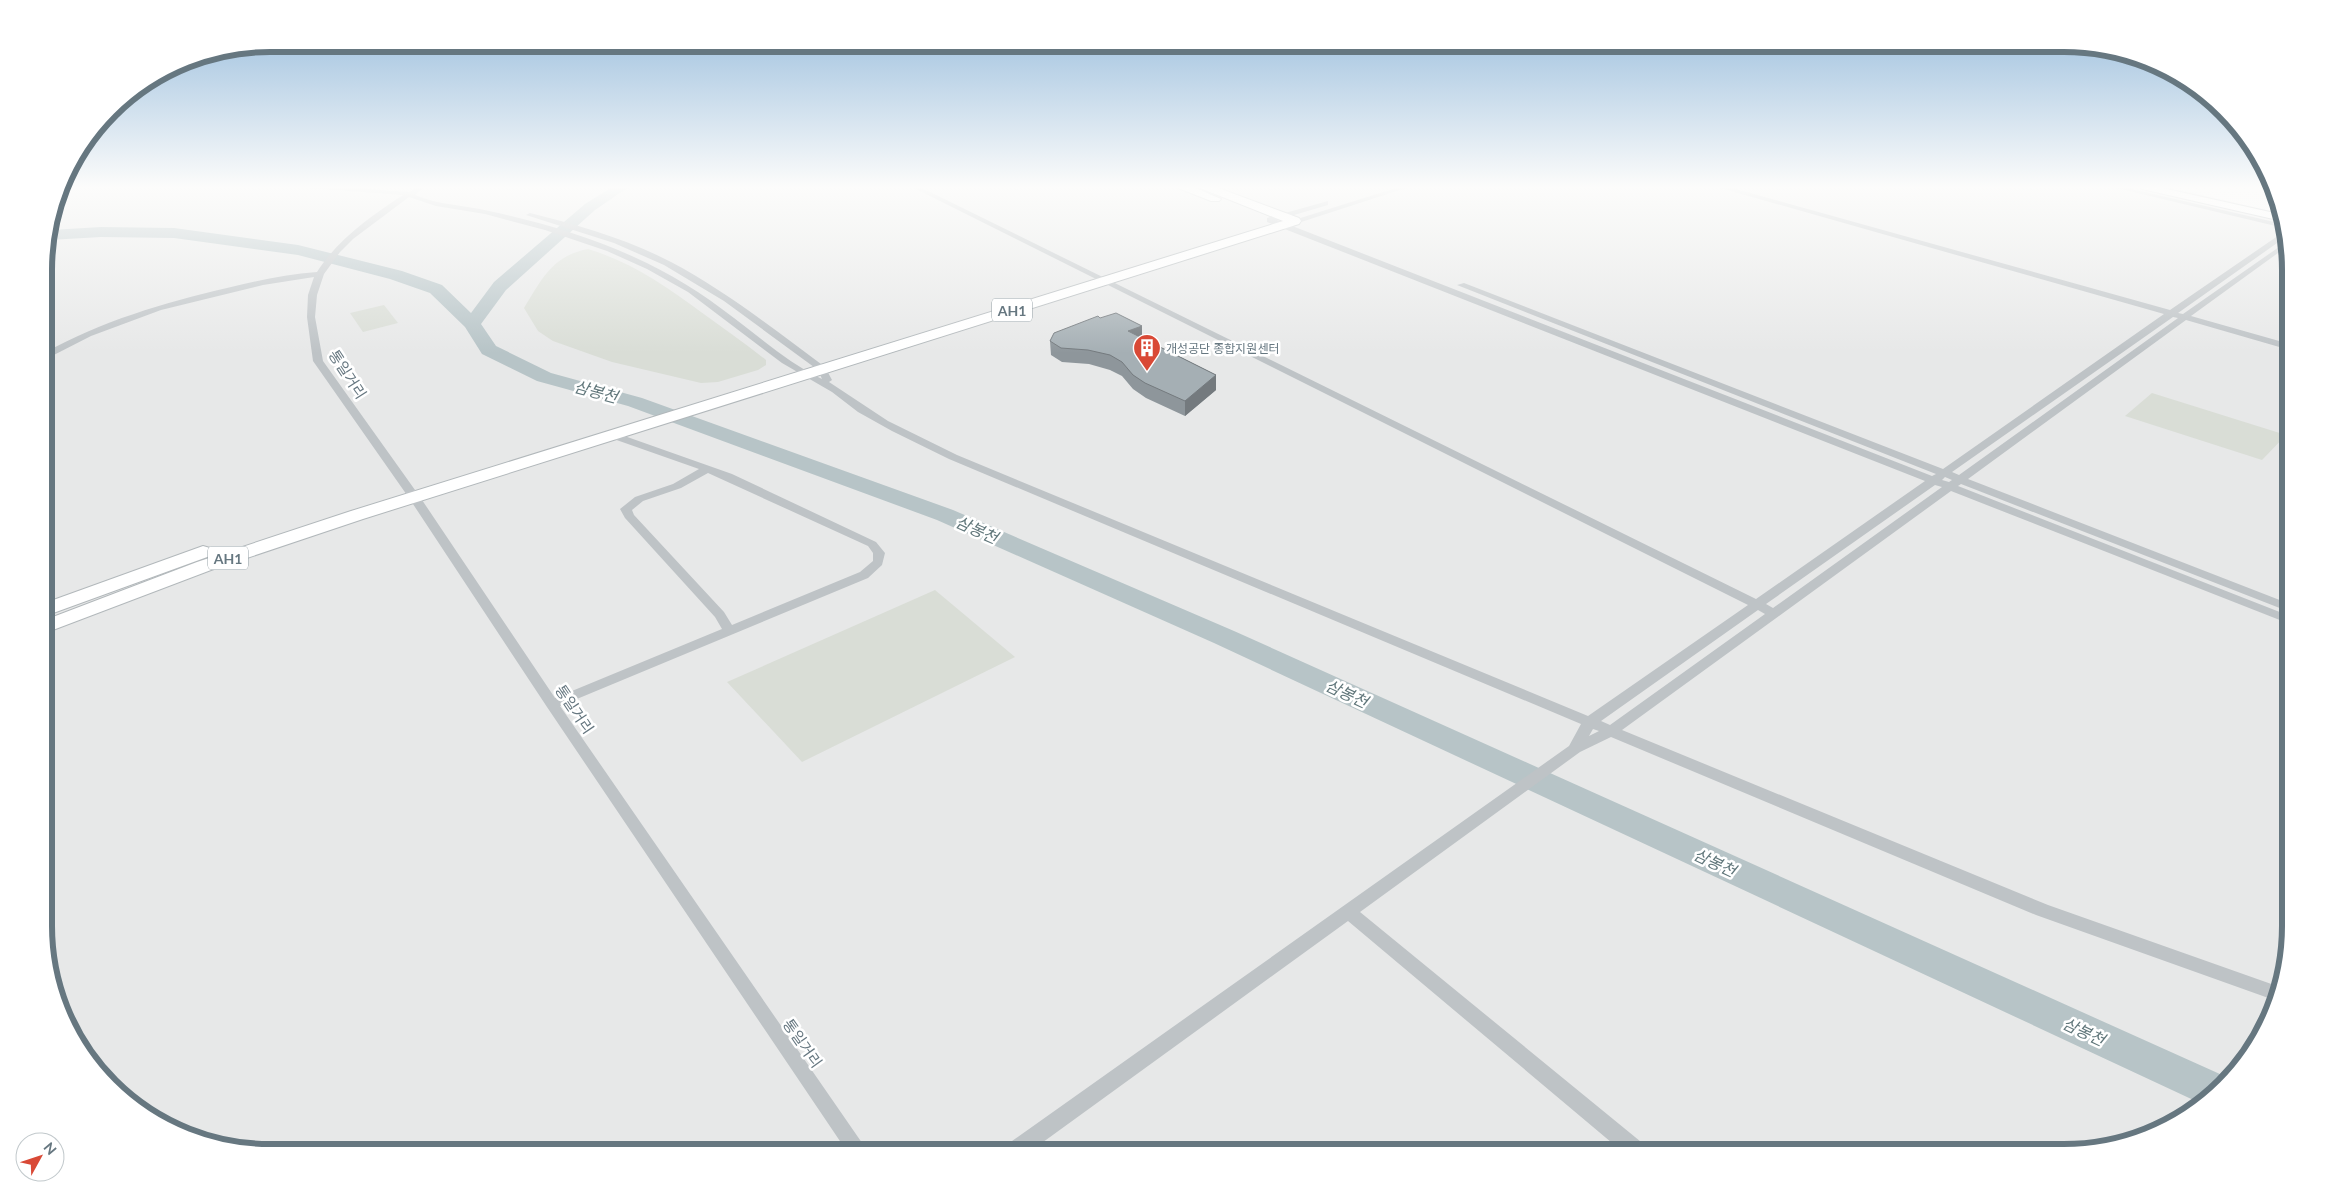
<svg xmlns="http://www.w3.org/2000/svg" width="2335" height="1197" font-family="Lato,'Noto Sans KR',sans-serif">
	<rect width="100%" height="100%" fill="#f9f8f7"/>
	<polygon fill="#e7e8e8" points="63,186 2164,186 2279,213 2289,242 2291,926 2268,1026 2235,1076 2190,1115 2137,1141 2079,1153 271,1153 171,1130 91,1064 61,1013 46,956 44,256"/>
	<g fill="#d9ddd6">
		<path d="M588 249C631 262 666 286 701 312 723 328 745 343 766 360V365L758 370 718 382 701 383 612 362 553 341 538 331 524 308C542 279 552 256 588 249Z"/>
		<polygon points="384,305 398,323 363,332 350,313"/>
		<polygon points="2152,393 2286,435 2262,460 2125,416"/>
		<polygon points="935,590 1015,657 802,762 727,682"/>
	</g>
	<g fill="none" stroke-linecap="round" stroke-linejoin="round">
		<polygon fill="#b7c4c7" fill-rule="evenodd" points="614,186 630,186 595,210 506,290 481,324 496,346 551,373 642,398 953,510 1234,631 2231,1079 2202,1104 1214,643 937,520 628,406 537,381 482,354 465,327 430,293 390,279 298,255 174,238 101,237 49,240 51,230 101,227 174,228 298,245 402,271 442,285 471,313 494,282 585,204"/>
		<defs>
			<polygon id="secondary" points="2137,186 2153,186 2279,214 2282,221 2142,189"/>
			<g id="primary">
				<polygon points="1177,186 1191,186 1221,199 1219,201 1211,201 1178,188"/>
				<polygon points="1199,186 1213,186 1299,218 1301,221 1299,224 363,519 211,570 45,633 45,620 197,562 351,511 1283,221 1200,188"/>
				<polygon points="203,546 210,548 213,552 210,556 45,616 45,603"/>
			</g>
		</defs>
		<use href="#secondary" stroke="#b3b9bd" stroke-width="2"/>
		<use href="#primary" stroke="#b2b8bb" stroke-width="2"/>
		<g fill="#bec3c6" fill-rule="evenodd">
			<path d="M304 186H329L409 192 419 186H426L415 195C438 205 465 205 489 211 539 222 588 236 634 257 670 273 703 294 734 318 762 339 790 364 822 379L818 370 724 301 664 265 614 243 526 215 530 213C578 225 627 239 671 262 726 291 775 330 825 367L832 380 829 382 888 421 957 455 1588 716 1748 605 910 186H918L1756 599 1925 481 1267 222V218L1328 201V205L1277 220 1932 476 1936 474 1457 285 1464 283 1943 469 2164 314 1717 187 1716 186H1725L2170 310 2285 231 2287 236 2178 313 2183 314 2289 240V245L2191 316 2290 344V350L2186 320 1968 479 2290 604V612L1961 484 1958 486 2290 616V624L1951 491 1622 730 2048 905 2277 986 2274 1000 2036 915 1611 737 1580 752 1360 912 1646 1146 1649 1153H1624L1348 921 1028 1153H1002L1005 1146 1569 746 1581 724 949 459 892 431 858 412 832 392 782 363 688 292 647 269 607 251 545 230 485 214 436 206 409 197 353 239 340 252 324 274 317 295 315 317 323 361 420 497 555 698 722 629 715 617 625 518 620 509 635 497 673 484 699 469 608 437V433H616L732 474 876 542 885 553 882 565 868 578 560 706 869 1153H848L547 707 409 498 313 361 307 317 308 295 314 277 263 285 161 310 91 336 44 360V353C102 321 163 303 227 288 257 281 286 274 317 272 338 239 371 216 403 195L308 188ZM2173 317 2178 318 1959 475 1952 472ZM708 473 868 546 873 553V561L860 572 732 625 724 612 634 515 632 510 643 501 681 488ZM1945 477 1952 480 1949 482 1942 480ZM1935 485 1942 487 1773 608 1766 604ZM1758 610 1765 614 1610 725 1601 721ZM1593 729 1599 731 1589 736Z"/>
			<polygon points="1402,186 1412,186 1298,223 1291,221"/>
			<polygon points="2108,186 2119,186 2283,224 2284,228"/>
			<polygon points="2265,190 2270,190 2272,195 2265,194"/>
		</g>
		<use href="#secondary" fill="#fff" fill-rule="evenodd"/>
		<use href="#primary" fill="#fff" fill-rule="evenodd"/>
	</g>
	<polygon fill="#8e969b" points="1100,318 1142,326 1142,338 1216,375 1216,390 1185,416 1146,398 1133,389 1122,376 1110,370 1089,364 1062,362 1051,355 1050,341"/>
	<g fill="#747a7e">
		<polygon points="1142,326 1142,340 1128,331"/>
		<polygon points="1216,375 1216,390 1185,416 1185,401"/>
	</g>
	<polygon fill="#a5afb4" stroke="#747a7e" points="1116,313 1142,326 1128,331 1216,375 1185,401 1145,383 1133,375 1122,362 1110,355 1088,350 1061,348 1050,341 1054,333 1098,316 1100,318"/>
	<linearGradient id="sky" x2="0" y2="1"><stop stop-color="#94badb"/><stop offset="0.53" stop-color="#fcfcfb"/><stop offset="1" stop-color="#fcfcfb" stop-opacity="0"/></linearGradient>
	<rect width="2335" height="353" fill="url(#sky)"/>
	<defs>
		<symbol id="building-pin" viewBox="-11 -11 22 30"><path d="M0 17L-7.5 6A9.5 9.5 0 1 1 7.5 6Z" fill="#d94936" stroke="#fff"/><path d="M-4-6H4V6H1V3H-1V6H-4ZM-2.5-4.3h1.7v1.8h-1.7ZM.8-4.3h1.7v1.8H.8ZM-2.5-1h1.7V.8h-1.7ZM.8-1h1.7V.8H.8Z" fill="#fff"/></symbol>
	</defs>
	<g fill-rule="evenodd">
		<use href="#building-pin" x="1131" y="332" width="32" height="43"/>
	</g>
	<g text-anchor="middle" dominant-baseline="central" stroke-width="5" stroke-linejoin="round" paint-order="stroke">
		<g font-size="12" fill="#667780" stroke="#fff" text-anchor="start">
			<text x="1166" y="348">개성공단 종합지원센터</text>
		</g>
		<g fill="#fff" stroke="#94a0a6" stroke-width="1">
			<rect x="992" y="298.5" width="40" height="23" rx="4"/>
			<rect x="208" y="546.5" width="40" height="23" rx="4"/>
		</g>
		<g font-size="14" font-weight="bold" fill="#667780">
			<text x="1012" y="310">AH1</text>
			<text x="228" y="558">AH1</text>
		</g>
		<g font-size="15" fill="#667780" stroke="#fff">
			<text transform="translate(348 374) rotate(57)">통일거리</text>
			<text transform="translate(575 709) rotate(56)">통일거리</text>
			<text transform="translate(803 1043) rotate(55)">통일거리</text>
		</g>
		<g font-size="16" font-style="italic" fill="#60767a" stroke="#fff">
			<text transform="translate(596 391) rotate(15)">삼봉천</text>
			<text transform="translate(977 529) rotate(24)">삼봉천</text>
			<text transform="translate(1347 693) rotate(25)">삼봉천</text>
			<text transform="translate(1715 862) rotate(25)">삼봉천</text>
			<text transform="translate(2084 1031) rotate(25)">삼봉천</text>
		</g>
	</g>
	<path d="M0 0H2335V1197H0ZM270 52H2064A218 218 0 0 1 2282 270V926A218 218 0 0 1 2064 1144H270A218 218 0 0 1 52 926V270A218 218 0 0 1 270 52Z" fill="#fff" fill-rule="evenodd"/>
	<path fill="none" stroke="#667780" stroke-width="6" d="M270 52H2064A218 218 0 0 1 2282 270V926A218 218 0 0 1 2064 1144H270A218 218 0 0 1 52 926V270A218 218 0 0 1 270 52Z"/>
	<g transform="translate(40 1157) rotate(50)"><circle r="24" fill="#ffffff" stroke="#c2c9cc"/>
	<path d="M0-4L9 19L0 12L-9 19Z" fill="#d94936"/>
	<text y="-8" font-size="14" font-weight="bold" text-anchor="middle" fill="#667780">N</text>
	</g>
</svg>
